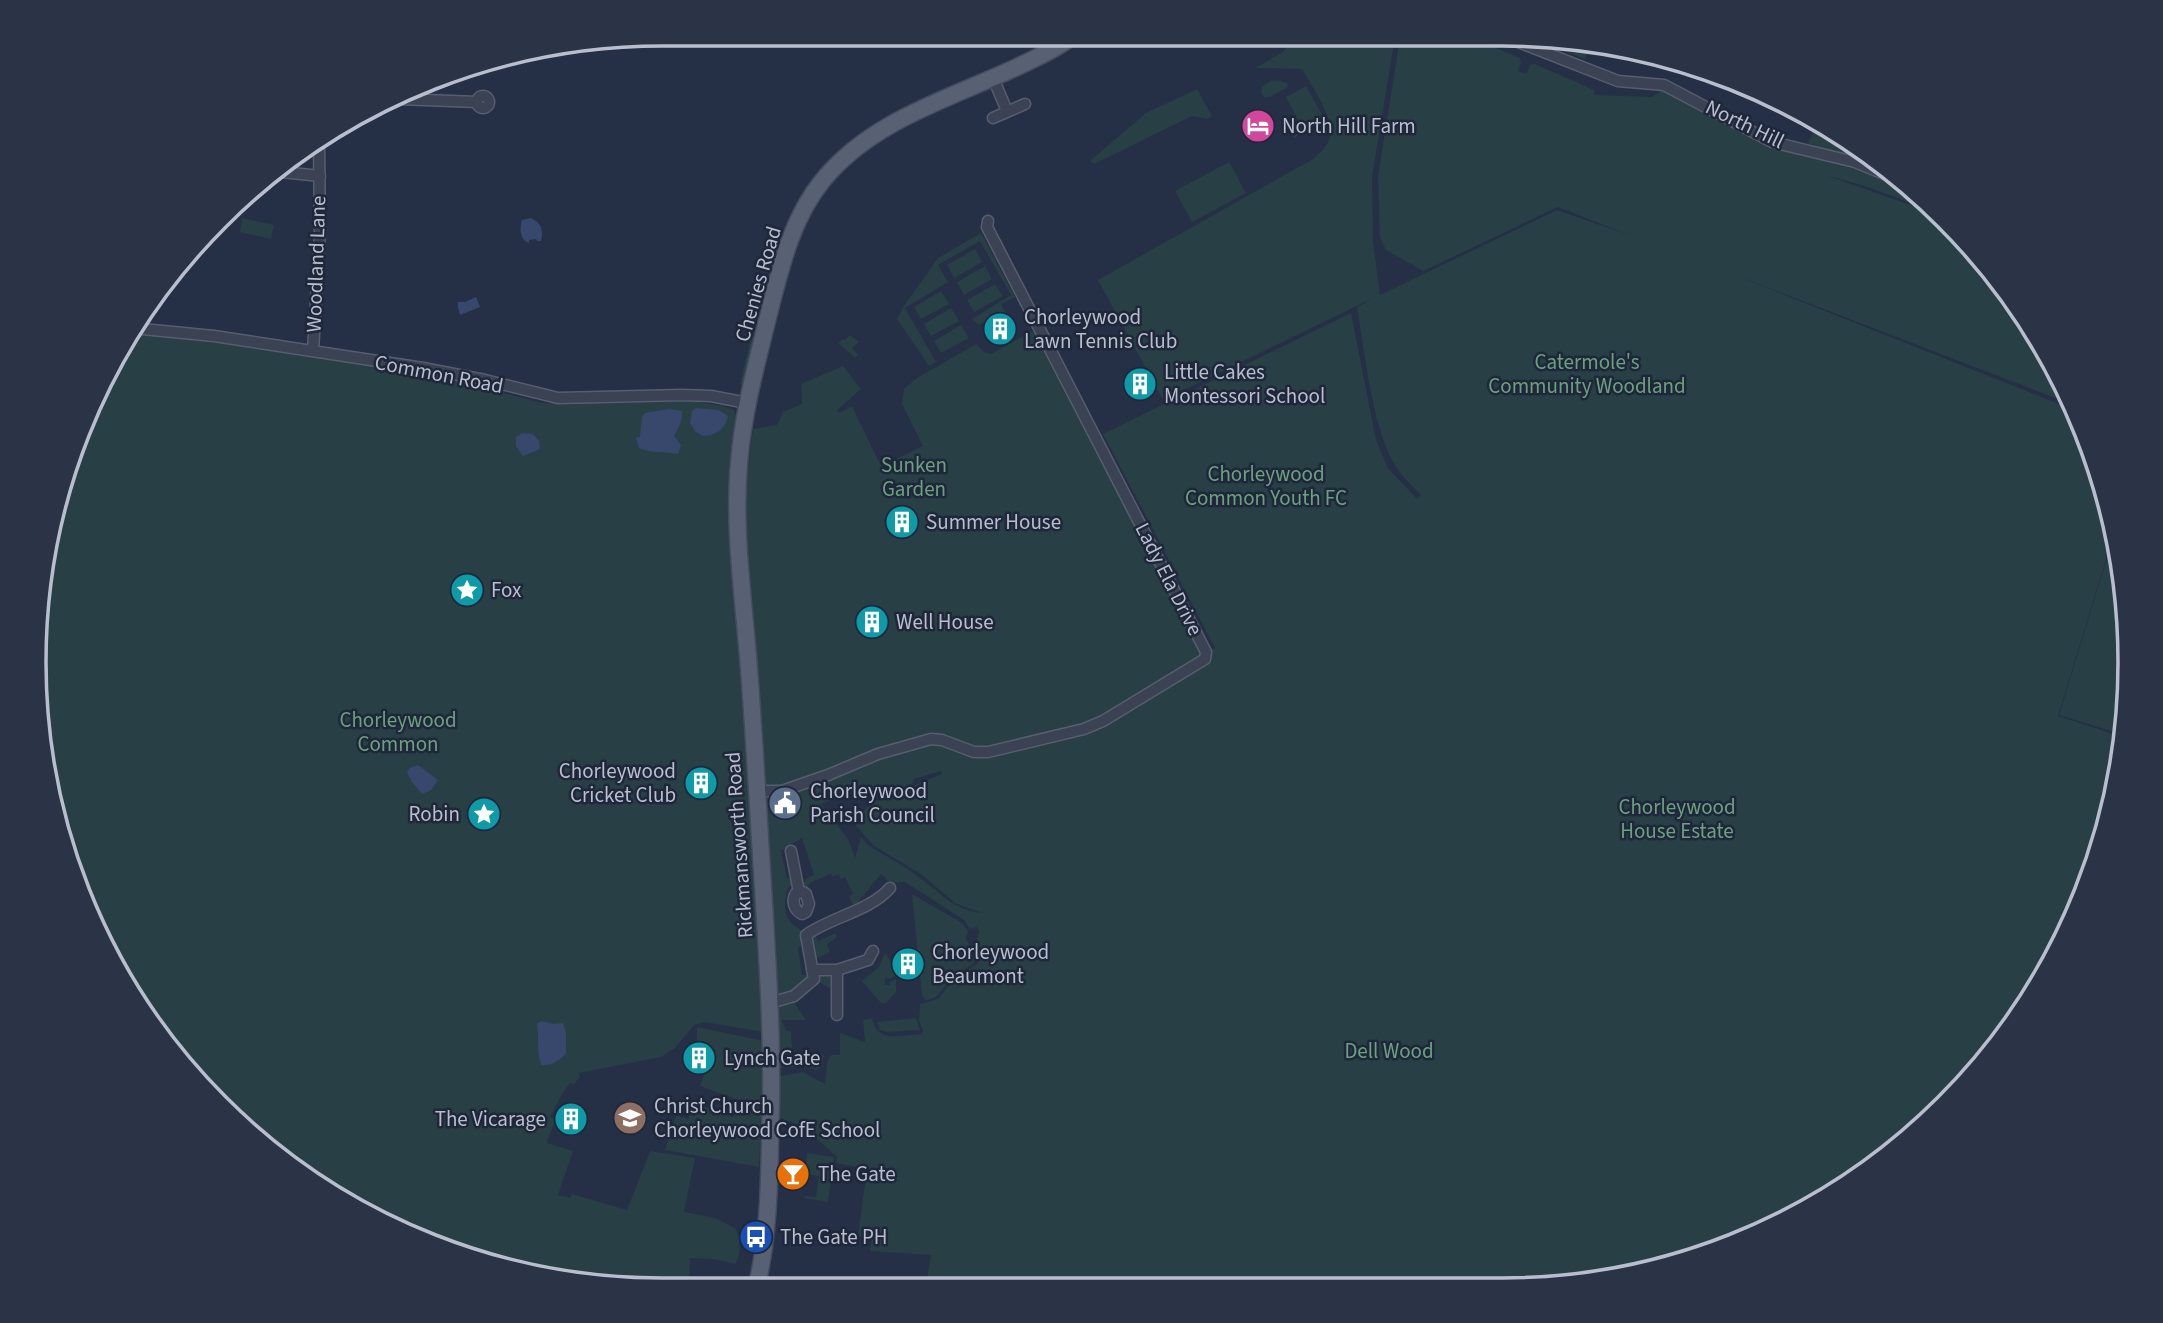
<svg xmlns="http://www.w3.org/2000/svg" width="2163" height="1323" font-family="'Source Sans 3',sans-serif">
	<rect width="100%" height="100%" fill="#252f45"/>
	<g fill="#283f46" fill-rule="evenodd">
		<path d="M1294 37H1395L1372 177 1373 241 1380 295 1557 210 1629 235 1558 207 1423 271 1386 250 1380 238 1378 177 1400 38H1472L1520 58 1521 62 1518 71 1526 74 1530 65 1535 64 1594 90V95L1652 97 1662 90 1689 102 1769 148 1853 167 1916 193 1937 213 1868 187 1826 175 1941 216 1974 247 2045 347 2071 404 1727 272 2074 410 2096 459 2114 533 2058 716 2123 737 2108 824 2065 939 2000 1044 1916 1134 1815 1206 1665 1268 1543 1288 926 1286 931 1255 870 1251 872 1238 858 1236 867 1169 836 1163 837 1157C818 1140 804 1124 778 1118L779 1076 803 1072 825 1084 827 1063 831 1055H840V1033L865 1042 863 1020 872 1018C877 1044 901 1035 922 1034L923 1030 919 1021 920 1004 938 999 955 978 977 964 978 958 973 944 977 941 979 931 977 927 970 929 964 920 905 882 891 883 881 874 858 902 853 905 849 897 853 894 845 877 841 879 838 874 832 877 831 874 810 883 806 889 802 886 806 879 814 875 802 838 781 851 787 878H793L794 888 789 886C782 903 783 921 801 930L804 944 798 947 802 975 832 973 833 986 829 988 819 982 795 1004 806 1020H781L786 1030 791 1032 792 1049H790V1053H792L791 1064H799V1061H808L809 1054 824 1055 822 1066 817 1070 804 1067 779 1068 765 768 746 535 747 479 753 429 777 425 783 412 802 404 801 384 843 366 861 389 836 411 839 413 852 406 881 466 923 446 902 404 904 389 917 378 976 344 984 352 991 354 1033 331 1201 654 1215 648 1103 434 1351 313 1376 440 1388 468 1417 499 1421 495C1412 486 1403 477 1396 467 1372 429 1365 353 1357 307L1373 298 1163 400 1098 280 1313 159C1320 153 1328 146 1330 137 1335 119 1311 85 1302 69L1255 68 1283 52ZM941 771 942 774 874 802 863 811 862 814 849 818 874 846 921 874 955 903 982 913C953 910 942 894 920 878 904 865 885 856 868 845L861 837 855 858 848 839 822 805 813 807 828 801 888 785C897 791 903 789 912 784L914 779Z"/>
		<polygon points="1532,38 1583,39 1593,41 1585,59"/>
		<polygon points="1278,80 1287,83 1288,87 1270,97 1264,97 1261,93 1262,87 1270,81"/>
		<polygon points="1306,86 1325,120 1294,138 1288,126 1298,120 1286,97"/>
		<polygon points="1197,89 1212,116 1208,119 1192,116 1094,164 1090,161 1146,113"/>
		<polygon points="1817,124 1859,149 1851,158 1808,143"/>
		<polygon points="1229,162 1246,193 1192,222 1175,191"/>
		<polygon points="242,218 274,225 271,239 240,232"/>
		<polygon points="981,233 1015,297 1001,304 1007,315 998,321 994,316 979,325 972,319 1011,295 980,241 938,265 948,282 905,308 936,362 929,366 897,319 904,306 938,258"/>
		<polygon points="975,249 982,262 954,278 947,265"/>
		<polygon points="985,266 992,279 964,295 957,282"/>
		<polygon points="995,284 1003,296 974,312 967,300"/>
		<polygon points="941,291 949,304 921,319 914,307"/>
		<polygon points="951,308 959,321 931,336 924,324"/>
		<polygon points="961,325 969,338 941,353 934,341"/>
		<path d="M129 333 219 343 372 366 456 381 543 403H614L649 399 698 402 723 406 734 410 737 420 731 461 733 467 758 869 763 1032 704 1022 694 1025 675 1048 661 1057 579 1073 580 1077 574 1084 570 1083 562 1094 550 1117 555 1119C554 1129 548 1134 547 1143L573 1151 558 1195 570 1198 572 1194 627 1210 650 1151 695 1158 684 1212 716 1218 736 1229C740 1241 742 1253 735 1264L713 1259 690 1258 689 1285 580 1284 421 1242 279 1160 139 1011 66 863 33 661 66 460Z"/>
		<polygon points="752,333 757,335 745,386 740,384"/>
		<polygon points="850,335 859,342 852,348 858,355 855,358 838,343 843,339 845,340"/>
		<polygon points="2114,535 2124,579 2128,702 2126,715 2111,731 2059,715"/>
		<polygon points="912,894 962,923 968,931 966,939 976,958 974,963 952,978 936,997 925,1001 924,997 922,997"/>
		<polygon points="836,933 836,938 827,944 830,952 815,959 812,938 815,935 818,941"/>
		<polygon points="885,953 895,967 896,975 890,979 885,978 885,985 890,985 890,982 896,979 896,992 886,1003 881,1003 862,981 879,967"/>
		<polygon points="916,1018 920,1030 887,1032 880,1030 877,1022"/>
		<polygon points="697,1027 764,1041 759,1167 665,1150 676,1115 688,1119 694,1103 733,1117 736,1111 740,1112 744,1102 700,1086 704,1075 691,1071 696,1060 700,1061 701,1056 697,1055"/>
		<polygon points="807,1153 834,1157 828,1202 804,1198 805,1196 816,1197 819,1176 806,1174"/>
	</g>
	<g fill="#38486d">
		<path d="M531 218C541 223 544 230 541 241H537L536 239 529 240V243C520 240 519 229 522 220Z"/>
		<polygon points="476,297 480,307 460,315 458,308 458,302 465,302"/>
		<path d="M112 368C115 378 114 387 108 397H102L99 394Z"/>
		<path d="M696 408 718 410 728 416C726 428 716 436 703 436L696 432 690 423 692 411Z"/>
		<path d="M669 409 682 411 681 422 674 436 681 445 678 454C664 451 652 454 639 448L636 438 640 437 642 417 645 413Z"/>
		<polygon points="522,433 533,434 539,441 540,449 523,456 516,446 516,437"/>
		<polygon points="418,765 438,780 431,790 422,794 412,782 407,772 410,768"/>
		<path d="M541 1021 554 1024 563 1023 566 1033V1053C560 1060 552 1066 541 1065 537 1054 539 1037 537 1024Z"/>
	</g>
	<g fill="none" stroke-linecap="round" stroke-linejoin="round">
		<defs>
			<g id="minor">
				<polyline points="1508,38 1618,81 1664,85 1772,142 1855,162 1904,182"/>
				<polyline points="993,78 1007,111"/>
				<circle cx="483" cy="102" r="6"/>
				<polyline points="399,99 477,102"/>
				<polyline points="993,118 1025,104"/>
				<polyline points="272,171 320,176"/>
				<polyline points="132,328 214,336 423,368 485,380 558,398 682,395 711,396 747,403"/>
				<polyline points="313,351 320,233 319,142"/>
				<polyline points="757,787 765,791 782,791 828,775 878,754 931,739 942,740 974,752 988,752 1084,729 1103,721 1205,659 1206,652 987,227 988,221"/>
				<polyline points="791,851 799,892"/>
				<path d="M803 892 806 894 809 904 806 912 802 914C794 910 791 901 796 893Z"/>
				<polyline points="812,970 837,970 868,960 873,951"/>
				<polyline points="837,970 837,1015"/>
				<path d="M770 1003 794 996 814 979 806 935C831 917 870 911 890 888"/>
			</g>
			<path id="primary" d="M757 1285C771 1225 769 1163 771 1101 772 1035 768 969 764 903 759 825 755 747 749 669 744 601 733 532 739 463 743 413 756 366 768 317 780 270 791 219 823 180 872 120 949 99 1017 67 1036 58 1056 49 1073 36"/>
		</defs>
		<use href="#minor" stroke="#565d6f" stroke-width="13"/>
		<use href="#primary" stroke="#444b5e" stroke-width="19"/>
		<use href="#minor" stroke="#3a4254" stroke-width="10"/>
		<use href="#primary" stroke="#586174" stroke-width="16"/>
	</g>
	<defs>
		<symbol id="hotel-disc" viewBox="-11 -11 22 22"><circle r="9.5" fill="#d1479c" stroke="#1f273a"/><path d="M-6-4.5h1.5V1H6V5H4.5V3h-9V5H-6ZM-4 0a1.8 1.8 0 1 1 3.6 0ZM.5 0V-2.5h3Q6-2.5 6 0Z" fill="#fff"/></symbol>
		<symbol id="building-disc" viewBox="-11 -11 22 22"><circle r="9.5" fill="#0f9aa8" stroke="#1f273a"/><path d="M-4-6H4V6H1V3H-1V6H-4ZM-2.5-4.3h1.7v1.8h-1.7ZM.8-4.3h1.7v1.8H.8ZM-2.5-1h1.7V.8h-1.7ZM.8-1h1.7V.8H.8Z" fill="#fff"/></symbol>
		<symbol id="sight-disc" viewBox="-11 -11 22 22"><circle r="9.5" fill="#0f9aa8" stroke="#1f273a"/><path d="M0-6L1.8-2.2L6-1.7L2.9 1.2L3.7 5.4L0 3.3L-3.7 5.4L-2.9 1.2L-6-1.7L-1.8-2.2Z" fill="#fff"/></symbol>
		<symbol id="civic-disc" viewBox="-11 -11 22 22"><circle r="9.5" fill="#5c6f8a" stroke="#1f273a"/><path d="M-.6-6.5H3V-4.5H.6V-3L4-1V1h2V6H-6V1h2V-1L-.6-3ZM-1.2 2.5V6h2.4V2.5Z" fill="#fff"/></symbol>
		<symbol id="school-disc" viewBox="-11 -11 22 22"><circle r="9.5" fill="#8d6e63" stroke="#1f273a"/><path d="M0-5L7-2L0 1L-7-2ZM-4 1L0 2.5L4 1V4Q0 6-4 4Z" fill="#fff"/></symbol>
		<symbol id="bar-disc" viewBox="-11 -11 22 22"><circle r="9.5" fill="#e8710a" stroke="#1f273a"/><path d="M-6-5H6L.8 .8V4.5H3.5V6h-7V4.5H-.8V.8Z" fill="#fff"/></symbol>
		<symbol id="bus-disc" viewBox="-11 -11 22 22"><circle r="9.5" fill="#1a4fb4" stroke="#1f273a"/><path d="M-5-6H5V4H4V6H2V4H-2V6H-4V4H-5ZM-3.5-4V0h7V-4ZM-3.5 1.2v1.5H-2V1.2ZM2 1.2v1.5H3.5V1.2Z" fill="#fff"/></symbol>
	</defs>
	<g fill-rule="evenodd">
		<use href="#hotel-disc" x="1239" y="107" width="38" height="38"/>
		<use href="#building-disc" x="981" y="310" width="38" height="38"/>
		<use href="#building-disc" x="1121" y="365" width="38" height="38"/>
		<use href="#building-disc" x="883" y="503" width="38" height="38"/>
		<use href="#sight-disc" x="448" y="571" width="38" height="38"/>
		<use href="#building-disc" x="853" y="603" width="38" height="38"/>
		<use href="#building-disc" x="682" y="764" width="38" height="38"/>
		<use href="#civic-disc" x="766" y="784" width="38" height="38"/>
		<use href="#sight-disc" x="465" y="795" width="38" height="38"/>
		<use href="#building-disc" x="889" y="945" width="38" height="38"/>
		<use href="#building-disc" x="680" y="1039" width="38" height="38"/>
		<use href="#school-disc" x="611" y="1099" width="38" height="38"/>
		<use href="#building-disc" x="552" y="1100" width="38" height="38"/>
		<use href="#bar-disc" x="774" y="1155" width="38" height="38"/>
		<use href="#bus-disc" x="737" y="1218" width="38" height="38"/>
	</g>
	<g text-anchor="middle" dominant-baseline="central" stroke-width="5" stroke-linejoin="round" paint-order="stroke">
		<g font-size="21" fill="#b8bece" stroke="#1f273a">
			<text transform="translate(1745 124) rotate(26)">North Hill</text>
			<text transform="translate(316 264) rotate(-88)">Woodland Lane</text>
			<text transform="translate(758 284) rotate(-74)">Chenies Road</text>
			<text transform="translate(439 374) rotate(11)">Common Road</text>
			<text transform="translate(1169 579) rotate(63)">Lady Ela Drive</text>
			<text transform="translate(739 845) rotate(-94)">Rickmansworth Road</text>
		</g>
		<g font-size="21" fill="#b8bece" stroke="#1f273a" text-anchor="start">
			<text x="1282" y="126">North Hill Farm</text>
			<text x="1024" y="317">Chorleywood<tspan x="1024" dy="24">Lawn Tennis Club</tspan></text>
			<text x="1164" y="372">Little Cakes<tspan x="1164" dy="24">Montessori School</tspan></text>
			<text x="926" y="522">Summer House</text>
			<text x="491" y="590">Fox</text>
			<text x="896" y="622">Well House</text>
			<text x="676" y="771" text-anchor="end">Chorleywood<tspan x="676" dy="24">Cricket Club</tspan></text>
			<text x="810" y="791">Chorleywood<tspan x="810" dy="24">Parish Council</tspan></text>
			<text x="460" y="814" text-anchor="end">Robin</text>
			<text x="932" y="952">Chorleywood<tspan x="932" dy="24">Beaumont</tspan></text>
			<text x="724" y="1058">Lynch Gate</text>
			<text x="654" y="1106">Christ Church<tspan x="654" dy="24">Chorleywood CofE School</tspan></text>
			<text x="546" y="1119" text-anchor="end">The Vicarage</text>
			<text x="818" y="1174">The Gate</text>
			<text x="780" y="1237">The Gate PH</text>
		</g>
		<g font-size="21" fill="#6da07f" stroke="#1f273a">
			<text x="1587" y="362">Catermole's<tspan x="1587" dy="24">Community Woodland</tspan></text>
			<text x="914" y="465">Sunken<tspan x="914" dy="24">Garden</tspan></text>
			<text x="1266" y="474">Chorleywood<tspan x="1266" dy="24">Common Youth FC</tspan></text>
			<text x="398" y="720">Chorleywood<tspan x="398" dy="24">Common</tspan></text>
			<text x="1677" y="807">Chorleywood<tspan x="1677" dy="24">House Estate</tspan></text>
			<text x="1389" y="1051">Dell Wood</text>
		</g>
	</g>
	<path d="M0 0H2163V1323H0ZM662 46H1502A616 616 0 0 1 2118 662V662A616 616 0 0 1 1502 1278H662A616 616 0 0 1 46 662V662A616 616 0 0 1 662 46Z" fill="#2b3346" fill-rule="evenodd"/>
	<path fill="none" stroke="#b8bece" stroke-width="3.5" d="M662 46H1502A616 616 0 0 1 2118 662V662A616 616 0 0 1 1502 1278H662A616 616 0 0 1 46 662V662A616 616 0 0 1 662 46Z"/>
</svg>
